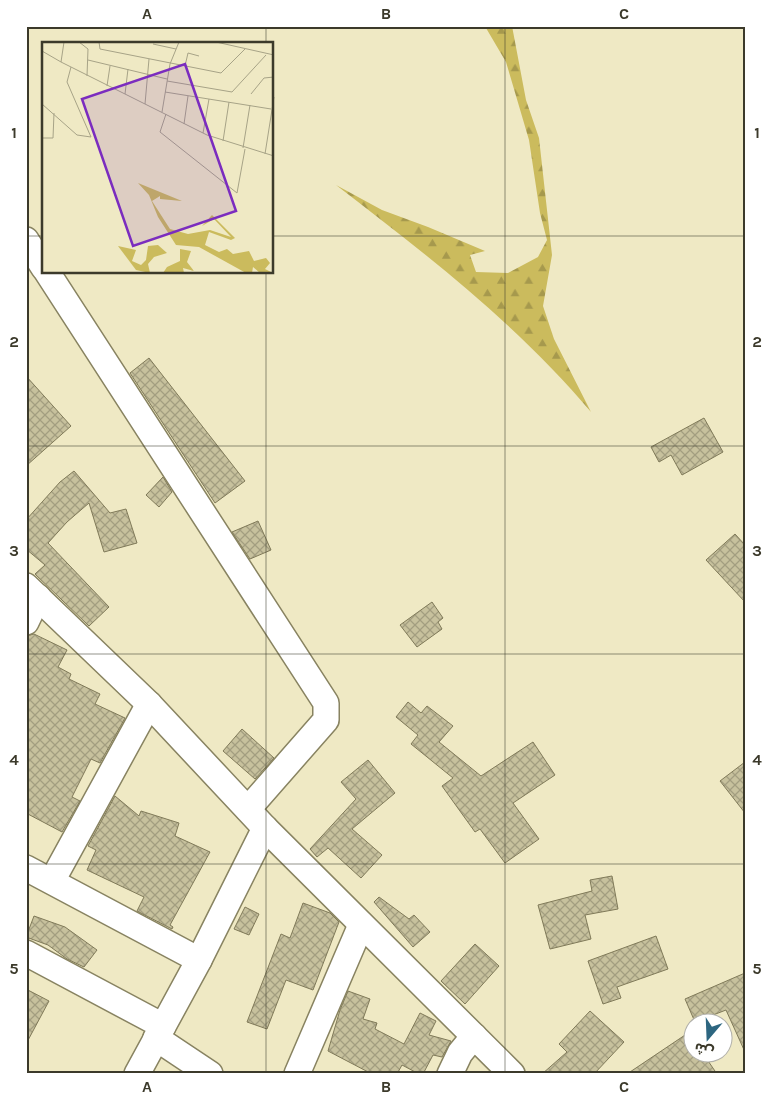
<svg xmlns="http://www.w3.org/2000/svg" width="771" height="1100" font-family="Karla,'Noto Sans Arabic',sans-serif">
	<defs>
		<pattern id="forest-firs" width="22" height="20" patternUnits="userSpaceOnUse" patternTransform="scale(1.25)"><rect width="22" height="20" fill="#cbbb5d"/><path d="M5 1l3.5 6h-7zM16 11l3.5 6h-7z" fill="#a6994d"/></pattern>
		<pattern id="building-cross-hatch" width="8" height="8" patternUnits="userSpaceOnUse" patternTransform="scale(1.25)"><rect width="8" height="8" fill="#c7c19d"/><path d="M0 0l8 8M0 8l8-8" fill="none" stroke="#a39e80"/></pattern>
	</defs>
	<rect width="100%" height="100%" fill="#efe9c4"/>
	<path fill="url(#forest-firs)" d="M483 26H512L526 100 539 138 552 255 543 306 554 339 591 412C518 325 426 254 336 185L382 210 428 227 485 251 470 255 476 272 508 273 538 257 547 240 540 213 529 140 506 62 486 28Z"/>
	<g fill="url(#building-cross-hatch)" stroke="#807a59">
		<polygon points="149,358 245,481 215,503 130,373"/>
		<polygon points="26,376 71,426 26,466"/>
		<polygon points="704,418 723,452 682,475 671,455 659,462 651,447"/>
		<polygon points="74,471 110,513 126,509 137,543 104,552 89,503 67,522 48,543 109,607 89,626 35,574 45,565 26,549 26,520 60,482"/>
		<polygon points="163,477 172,492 159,507 146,495"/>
		<polygon points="258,521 271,550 250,559 232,532"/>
		<polygon points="735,534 745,545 745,602 706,560"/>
		<polygon points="432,602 443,618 438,622 442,629 417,647 400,625"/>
		<polygon points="34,634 67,650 58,667 71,674 69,679 100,694 95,704 125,718 100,763 91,759 72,797 80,801 62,832 26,813 26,636"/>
		<polygon points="408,702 421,713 427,706 453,726 439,742 481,776 533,742 555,775 513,803 539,839 505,863 480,829 475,832 442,786 453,778 411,744 418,735 396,717"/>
		<polygon points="242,729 274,758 255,779 223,751"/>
		<polygon points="368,760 395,793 352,829 382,855 361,878 328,848 317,857 310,849 356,799 341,782"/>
		<polygon points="745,762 745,813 720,781"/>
		<polygon points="115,796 139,816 141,811 179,823 175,836 210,852 170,925 173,927 172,929 137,911 144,897 87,870 96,850 88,846"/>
		<polygon points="612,876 618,909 585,915 591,939 550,949 538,905 592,891 590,880"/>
		<polygon points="379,897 409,919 414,915 430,932 413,947 374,902"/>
		<polygon points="303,903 330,913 339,922 313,990 286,980 267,1029 247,1022 281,934 290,938"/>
		<polygon points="245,907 259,914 249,935 234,929"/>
		<polygon points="34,916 65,927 97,950 84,967 67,959 48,945 26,937"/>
		<polygon points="656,936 668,969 617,987 621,998 603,1004 588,961"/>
		<polygon points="475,944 499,966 465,1004 441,981"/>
		<polygon points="745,973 745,1052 726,1010 695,1022 685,999"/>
		<polygon points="26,989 49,1001 26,1044"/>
		<polygon points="348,991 370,999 363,1019 377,1023 375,1029 404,1044 420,1013 436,1021 429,1035 451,1041 442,1057 433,1055 423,1074 419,1074 402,1065 397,1074 372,1074 328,1051 340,1010"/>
		<polygon points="590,1011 624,1042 594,1074 542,1074 567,1052 559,1044"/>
		<polygon points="694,1029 694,1052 702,1052 717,1074 627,1074"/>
	</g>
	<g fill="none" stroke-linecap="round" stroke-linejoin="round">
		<defs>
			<g id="minor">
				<polyline points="26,240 44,268"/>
				<polyline points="47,272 326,703 326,720 248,809"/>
				<polyline points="26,586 149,704 265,828 512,1074"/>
				<polyline points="26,622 38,597"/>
				<polyline points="26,868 199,960"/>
				<polyline points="52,881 149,704"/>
				<polyline points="26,953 163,1026"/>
				<polyline points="156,1038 210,1074"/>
				<polyline points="137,1074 199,960 265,828"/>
				<polyline points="297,1074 361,925"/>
				<polyline points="450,1074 460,1053 474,1036"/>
			</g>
		</defs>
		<use href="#minor" stroke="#888361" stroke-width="28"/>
		<use href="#minor" stroke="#fff" stroke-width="25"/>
	</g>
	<path fill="none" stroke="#3c3a2b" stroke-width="1" stroke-opacity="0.55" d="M266 26V44M505 26V1074M26 236H44M272 236H745M266 272V1074M26 446H745M26 654H745M26 864H745"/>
	<g transform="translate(42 42)">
		<rect width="231" height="231" fill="#efe9c4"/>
		<path d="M96 141 140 159 118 157V154L110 159 128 187 146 192 168 188 189 195 172 177 160 184 170 173 193 196 189 198 167 190 163 203 177 210 185 207 191 212 207 209 212 219 224 216 228 221 223 227 231 231H218L211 225 210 231H204L157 205 134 203 116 175 107 153ZM116 203 125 211 112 215 106 222 108 231 94 228 76 204 94 208 90 219 99 223 104 218 106 204ZM138 207 149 209 145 220 152 229 141 226 142 231H121L125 225 138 219Z" fill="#cbbb5d"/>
		<path fill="none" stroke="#a7a387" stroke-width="1" d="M37 0 46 7 45 34M57 0 58 7 179 31 203 7M174 0 232 13M111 2 134 7M0 9 19 20 22 0M46 18 125 37M19 20 165 93 232 114M143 24 146 11 157 14M125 39 190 50 224 13M65 44 68 24M123 50 229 67M83 52 86 27M209 52 222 36 232 35M0 62 35 93 49 95 25 40 29 25M103 62 107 17M120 70 128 22 137 0M124 72 118 90 195 151 203 107M142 82 146 54M161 91 167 57M0 96H11L12 71M181 99 187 60M201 106 208 63M223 112 232 55"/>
		<path fill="#7b2cbf" fill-opacity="0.15" stroke="#7b2cbf" stroke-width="2.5" d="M143 22 194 169 91 204 40 57Z"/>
		<rect width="231" height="231" fill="none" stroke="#3c3a2b" stroke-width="2.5"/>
	</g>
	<rect width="771" height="1100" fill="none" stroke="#ffffff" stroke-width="55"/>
	<g transform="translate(708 1038) rotate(199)"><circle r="24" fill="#ffffff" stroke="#b1b0aa"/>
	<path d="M0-4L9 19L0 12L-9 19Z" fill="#2d6680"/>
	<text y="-8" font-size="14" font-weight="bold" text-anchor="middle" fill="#3c3a2b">ش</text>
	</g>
	<rect x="28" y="28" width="716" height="1044" fill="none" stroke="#3c3a2b" stroke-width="2"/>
	<g font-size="16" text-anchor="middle" font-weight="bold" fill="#3c3a2b">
		<text x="147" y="19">A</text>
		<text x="386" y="19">B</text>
		<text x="624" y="19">C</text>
		<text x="14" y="138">1</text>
		<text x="757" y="138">1</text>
		<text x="14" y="347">2</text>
		<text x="757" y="347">2</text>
		<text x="14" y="556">3</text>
		<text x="757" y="556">3</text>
		<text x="14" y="765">4</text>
		<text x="757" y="765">4</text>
		<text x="14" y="974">5</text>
		<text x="757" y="974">5</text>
		<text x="147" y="1092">A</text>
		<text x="386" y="1092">B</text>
		<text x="624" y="1092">C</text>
	</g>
</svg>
